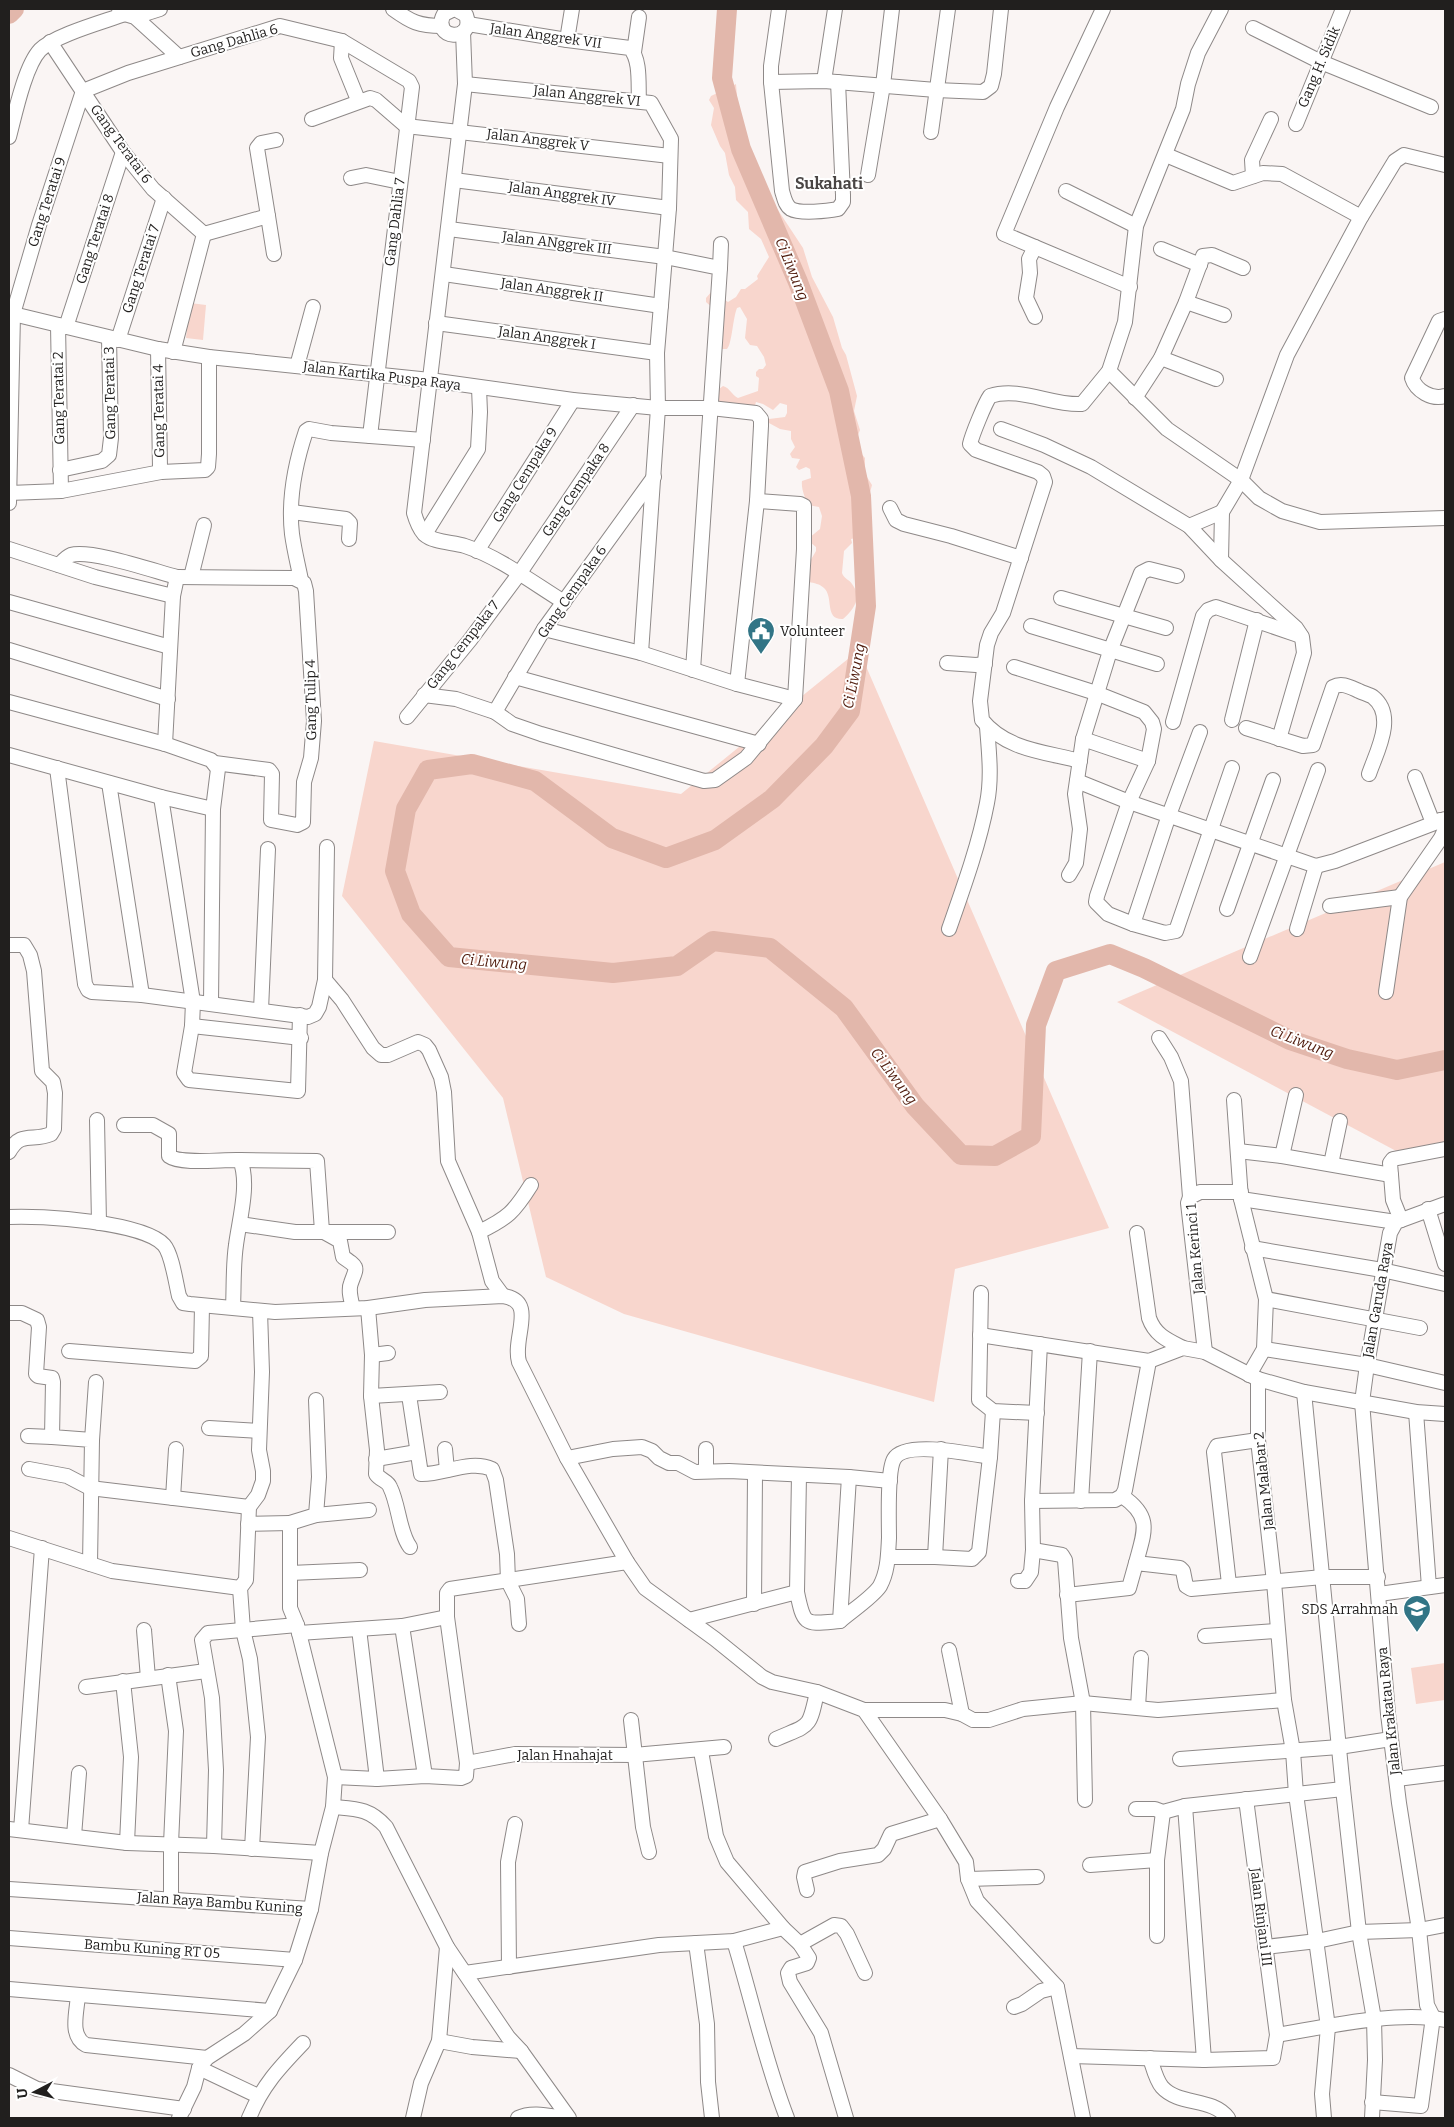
<svg xmlns="http://www.w3.org/2000/svg" width="1454" height="2127" font-family="Bitter,serif">
	<rect width="100%" height="100%" fill="#faf5f4"/>
	<g fill="#f8d6cd">
		<path d="M736 84 739 120 748 151 770 198 803 248 812 277 833 317 842 348 846 355 857 396 854 411 860 430 854 445 865 458V474L872 485 868 500 870 525 865 536 851 539 852 543 844 551 842 573C844 579 849 579 852 584 863 598 853 610 843 619 824 620 834 597 824 588 820 584 814 583 809 582V563L816 551V547L810 542 809 538 820 529 822 516 819 507 808 505C805 498 801 489 802 481L811 478 810 469 806 467 799 470 796 467 800 459 792 458 790 454 795 447 791 439V431L780 429 769 423V419L785 417 787 413V405L780 403 773 410 763 404 756 402 754 409 735 403 730 409 717 402 719 389 723 386C730 388 732 395 738 398L758 391 759 378 756 376V372L759 369H763L766 365 764 357 757 346 750 345 745 338 747 319 740 307 737 308C733 317 732 344 727 349H720L716 311 706 302V298L712 291 728 302 736 297 741 289H745L758 279 757 276 769 257 761 239 749 229 748 212 736 200 735 187 729 175 725 153 720 146 711 125 714 108 709 100 711 96Z"/>
		<polygon points="190,303 206,305 203,340 186,338"/>
		<polygon points="859,650 1109,1228 955,1269 934,1402 624,1314 546,1277 503,1098 342,896 374,741 681,794"/>
		<polygon points="1445,862 1445,1147 1398,1152 1117,1002"/>
		<polygon points="1445,1663 1445,1700 1416,1704 1411,1668"/>
	</g>
	<g fill="none" stroke-linecap="round" stroke-linejoin="round">
		<g stroke="#e2b7ab" stroke-width="20">
			<polyline points="727,9 722,78 741,149 798,282 839,391 861,496 866,606 850,711 824,746 772,799 715,840 666,858 612,838 535,781 472,764 428,770 406,809 395,871 411,914 449,957 613,973 677,966 713,941 770,948 844,1008 915,1106 961,1155 995,1156 1031,1136 1036,1025 1056,971 1110,954 1144,968 1290,1040 1347,1059 1397,1070 1445,1060"/>
			<polyline points="9,14 14,9"/>
		</g>
		<defs>
			<g id="minor">
				<polyline points="119,9 125,14 135,17 179,57"/>
				<path d="M393 9C411 22 419 26 442 26"/>
				<path d="M454 9 444 14C430 40 476 43 466 15L455 9"/>
				<path d="M779 9 771 66V82L782 191C784 197 785 205 791 209 800 214 828 211 838 209L843 202V195L838 82"/>
				<polyline points="1103,9 1057,107 1004,234 1130,287"/>
				<polyline points="135,17 160,9"/>
				<path d="M468 24 567 40 630 48C641 60 638 85 639 101"/>
				<polyline points="1253,28 1321,62 1431,107"/>
				<path d="M463 32 465 84 414 513C416 520 419 528 424 534 434 543 453 542 465 546 499 557 533 583 564 602"/>
				<polyline points="567,40 572,9"/>
				<polyline points="342,41 341,58 358,100"/>
				<polyline points="50,42 123,152 153,189 204,234 173,352"/>
				<polyline points="634,52 639,17"/>
				<polyline points="824,81 835,9"/>
				<polyline points="771,82 824,81 936,90 983,92 991,86 994,74 1001,9"/>
				<polyline points="465,84 651,103 671,139 669,208 657,353 658,408 641,653"/>
				<polyline points="83,91 128,73 280,26 342,41 409,81 412,87 370,436 423,440"/>
				<polyline points="312,119 370,98 376,100 406,126"/>
				<polyline points="1296,124 1343,9"/>
				<polyline points="406,126 670,156"/>
				<polyline points="931,132 948,9"/>
				<path d="M9 137C15 114 25 66 40 50 55 35 103 22 125 14"/>
				<polyline points="1166,155 1233,183 1263,173 1282,174 1361,217"/>
				<polyline points="868,175 883,85 892,9"/>
				<polyline points="1253,176 1252,160 1271,119"/>
				<polyline points="351,178 366,175 400,182"/>
				<polyline points="454,180 669,208"/>
				<polyline points="1066,191 1136,226"/>
				<polyline points="268,216 257,148 261,143 276,140"/>
				<polyline points="449,229 665,257 720,268 693,670"/>
				<polyline points="204,234 268,216 274,254"/>
				<polyline points="1035,247 1029,259 1030,273 1026,298 1035,317"/>
				<polyline points="1161,249 1200,265"/>
				<polyline points="720,268 721,244"/>
				<polyline points="444,274 661,306"/>
				<polyline points="1186,302 1224,315"/>
				<polyline points="9,313 158,349 209,357 430,380 573,400 658,408 711,408 756,413 761,419 761,426 757,501 737,684"/>
				<path d="M1445 319 1439 321 1412 378C1416 391 1432 400 1445 396"/>
				<polyline points="436,323 657,353"/>
				<polyline points="58,325 61,491"/>
				<polyline points="66,327 123,152"/>
				<polyline points="118,340 164,198"/>
				<polyline points="158,349 160,468 161,472"/>
				<polyline points="1161,358 1216,379"/>
				<polyline points="297,366 313,307"/>
				<polyline points="1109,371 1167,429 1241,480 1259,498 1282,511 1320,522 1445,518"/>
				<polyline points="1135,398 1161,358 1186,302 1203,256 1212,255 1243,268"/>
				<polyline points="1001,429 1044,445 1091,467 1189,526 1221,560 1296,628 1302,637 1304,653 1279,739"/>
				<polyline points="60,470 102,461 109,455 111,438 109,338"/>
				<polyline points="9,493 61,491 161,472 205,470 208,467 209,454 209,357"/>
				<polyline points="9,503 13,314 39,225 83,91"/>
				<polyline points="890,508 896,520 904,524 951,536 1021,558"/>
				<polyline points="292,512 346,519 350,523 349,539"/>
				<polyline points="1189,526 1222,512"/>
				<polyline points="425,534 478,449 480,412 479,388"/>
				<polyline points="9,549 95,577 173,596"/>
				<polyline points="477,551 573,400"/>
				<polyline points="1221,560 1222,512 1241,480 1287,355 1361,217 1395,161 1404,155 1445,165"/>
				<path d="M59 565C62 562 66 557 71 555 90 549 154 571 177 577L173 596 165 744"/>
				<polyline points="177,577 294,578 304,583 306,591 314,721 311,758 304,782 303,822 297,825 271,820 272,774 269,770 215,763"/>
				<polyline points="191,577 204,525"/>
				<path d="M301 580C298 565 294 549 292 534 288 499 295 464 306 431L309 429 331 433 370 436"/>
				<polyline points="1061,598 1166,628"/>
				<polyline points="9,602 170,647"/>
				<polyline points="1031,626 1157,664"/>
				<polyline points="544,629 641,653 737,684 795,699"/>
				<polyline points="9,650 168,699"/>
				<polyline points="947,663 976,665 985,664"/>
				<polyline points="1014,667 1096,693 1144,712 1152,722 1154,729 1148,761 1129,802 1097,896 1096,902 1108,914 1133,924 1165,933 1176,931 1232,768"/>
				<polyline points="515,677 759,744"/>
				<polyline points="424,695 456,699 495,712 512,724 541,734 704,781 715,780 746,758 795,699 804,549 804,506 800,504 757,501"/>
				<polyline points="9,702 165,744 211,760 218,769 213,809 211,1003"/>
				<polyline points="495,712 544,629 654,477"/>
				<polyline points="407,717 470,640 519,574 633,405"/>
				<polyline points="1232,720 1257,620"/>
				<polyline points="1173,722 1203,616 1208,610 1216,607 1301,636"/>
				<path d="M1246 728 1303 746 1313 745 1333 687C1342 682 1350 687 1359 691 1363 693 1370 695 1373 697 1397 716 1376 753 1369 774"/>
				<polyline points="1083,739 1148,761"/>
				<polyline points="9,755 161,797 213,809"/>
				<path d="M1080 761C1046 752 1006 750 982 720L980 701 987 645 991 633 1003 613 1045 482 1043 476 1038 472 976 450 970 444C972 435 985 403 990 396 1020 386 1052 406 1082 404L1109 371 1125 322 1136 226 1183 109 1188 84 1198 53 1221 9"/>
				<polyline points="57,768 85,984 88,990 92,992 142,995 308,1017 315,1014 319,1007 325,980 327,847"/>
				<polyline points="1415,777 1433,823"/>
				<polyline points="1077,781 1129,802 1316,866 1335,861 1445,819"/>
				<polyline points="109,783 142,995"/>
				<polyline points="161,797 193,1002 192,1026 184,1073 189,1080 298,1091 300,1015"/>
				<polyline points="1069,875 1076,863 1080,829 1075,794 1083,739 1110,651 1141,573 1149,569 1177,576"/>
				<polyline points="1330,906 1400,897"/>
				<polyline points="1227,909 1273,780"/>
				<polyline points="1133,924 1169,815 1200,732"/>
				<path d="M949 929C963 889 979 845 987 803 992 778 989 752 987 727"/>
				<polyline points="1297,929 1316,866"/>
				<path d="M9 945H24L30 955 34 971 42 1071 53 1082 55 1093 54 1129 51 1134C33 1142 21 1130 9 1152"/>
				<polyline points="1250,957 1318,770"/>
				<polyline points="325,980 342,1000 373,1048 381,1055 388,1055 418,1042 425,1045 429,1050 441,1077 444,1092 448,1161 479,1232 492,1281 503,1296"/>
				<polyline points="1386,992 1400,897 1441,838 1445,829 1440,820"/>
				<polyline points="261,1010 268,849"/>
				<polyline points="192,1026 301,1038"/>
				<polyline points="1159,1038 1171,1057 1181,1081 1190,1197"/>
				<polyline points="1234,1100 1241,1199 1266,1299 1264,1349 1249,1375"/>
				<polyline points="97,1120 99,1223"/>
				<path d="M124 1125H153L169 1134V1156C181 1165 224 1159 240 1160 250 1183 239 1221 236 1245 233 1265 234 1287 233 1307"/>
				<polyline points="1238,1151 1282,1156 1391,1175 1390,1163 1393,1159 1445,1149"/>
				<polyline points="1282,1156 1296,1095"/>
				<path d="M240 1160 317 1161 322 1231 340 1241 343 1257C359 1268 357 1266 351 1283 348 1290 351 1300 353 1308"/>
				<polyline points="1331,1164 1340,1121"/>
				<polyline points="1391,1175 1393,1200 1401,1220"/>
				<polyline points="1241,1199 1396,1222"/>
				<polyline points="1428,1209 1445,1264"/>
				<path d="M9 1217C40 1215 144 1222 164 1245 172 1254 176 1284 179 1296L183 1303 190 1304 275 1312 368 1308 425 1300 503 1296C538 1301 512 1337 519 1362L567 1458 627 1562 645 1588 715 1639 762 1677 772 1682 817 1692 864 1710 940 1819 966 1862 968 1879 977 1901 1057 1987 1083 2118"/>
				<polyline points="240,1224 295,1232 388,1232"/>
				<path d="M479 1232C508 1218 514 1212 531 1185"/>
				<path d="M1137 1233 1149 1318C1155 1335 1167 1340 1183 1348"/>
				<polyline points="1252,1248 1382,1270 1445,1284"/>
				<polyline points="981,1293 979,1400 993,1411 1037,1413"/>
				<polyline points="1266,1299 1420,1328"/>
				<path d="M368 1308 372 1355 371 1396 377 1450 376 1474C380 1480 388 1481 390 1487 399 1505 399 1532 410 1547"/>
				<polyline points="9,1313 22,1313 37,1320 39,1327 36,1374 38,1376 52,1378 53,1382 52,1437 92,1440 90,1564"/>
				<polyline points="980,1335 1149,1361 1183,1348 1205,1352 1258,1379 1304,1392 1416,1412 1445,1414"/>
				<polyline points="1264,1349 1367,1365 1445,1383"/>
				<polyline points="69,1351 195,1361 201,1356 202,1306"/>
				<polyline points="1205,1352 1188,1203 1190,1197 1200,1192 1241,1192"/>
				<polyline points="372,1355 388,1353"/>
				<polyline points="1258,1379 1258,1440 1274,1582 1284,1700 1293,1751 1296,1794 1328,2027 1322,2094 1324,2118"/>
				<polyline points="1304,1392 1343,1789 1359,1932 1374,2019 1375,2060 1372,2118"/>
				<path d="M409 1395 421 1474C443 1475 470 1459 492 1469L496 1480 507 1554 508 1581 517 1599 519 1624"/>
				<polyline points="371,1396 440,1392"/>
				<polyline points="1416,1412 1429,1587"/>
				<polyline points="209,1428 259,1431"/>
				<polyline points="28,1436 52,1437"/>
				<polyline points="92,1440 96,1382"/>
				<polyline points="445,1449 447,1470"/>
				<polyline points="567,1458 613,1449 642,1447 652,1451 659,1458 669,1463 678,1463 695,1472 729,1471 849,1477 890,1481"/>
				<polyline points="376,1459 417,1452"/>
				<polyline points="29,1469 67,1476 90,1488 249,1507"/>
				<polyline points="706,1471 706,1449"/>
				<path d="M1122 1496C1153 1517 1144 1532 1136 1563"/>
				<polyline points="173,1498 176,1449"/>
				<polyline points="1032,1501 1115,1500 1122,1496 1125,1490 1149,1361"/>
				<polyline points="1081,1501 1090,1351"/>
				<polyline points="316,1515 369,1510"/>
				<polyline points="248,1524 290,1523"/>
				<polyline points="9,1538 112,1571 240,1588"/>
				<polyline points="1033,1550 1062,1555 1065,1560 1071,1638 1083,1703 1085,1800"/>
				<polyline points="888,1557 935,1557 972,1559 979,1552 990,1457 993,1411"/>
				<polyline points="935,1557 941,1449"/>
				<polyline points="290,1573 360,1570"/>
				<polyline points="1018,1581 1025,1581 1031,1572 1033,1550 1032,1501 1040,1344"/>
				<polyline points="1229,1584 1214,1452 1217,1446 1258,1440"/>
				<polyline points="797,1592 799,1475"/>
				<polyline points="1379,1594 1445,1585"/>
				<polyline points="1067,1595 1129,1588 1136,1563 1180,1568 1183,1571 1186,1586 1191,1589 1323,1577 1378,1577"/>
				<polyline points="754,1604 755,1474"/>
				<path d="M689 1620 797 1592C804 1627 805 1624 840 1621L849 1477"/>
				<path d="M840 1621C850 1612 873 1597 880 1586 888 1571 888 1555 889 1538 889 1522 887 1471 894 1459 905 1440 971 1454 990 1457"/>
				<polyline points="402,1626 425,1776"/>
				<polyline points="359,1629 377,1779"/>
				<polyline points="144,1630 148,1678"/>
				<polyline points="299,1633 402,1626 447,1617"/>
				<polyline points="1205,1636 1277,1631"/>
				<polyline points="949,1650 962,1714"/>
				<polyline points="168,1675 176,1731 171,1844 171,1899"/>
				<polyline points="123,1681 131,1757 127,1843"/>
				<polyline points="86,1687 206,1671"/>
				<polyline points="1138,1707 1141,1658"/>
				<polyline points="864,1710 945,1710 962,1714 973,1720 989,1720 1023,1709 1083,1703 1158,1710 1284,1700"/>
				<polyline points="631,1720 643,1827 649,1852"/>
				<path d="M776 1739C810 1724 809 1730 817 1692"/>
				<polyline points="701,1751 716,1836 727,1862 783,1928"/>
				<polyline points="1180,1759 1339,1747 1391,1739"/>
				<polyline points="467,1763 515,1754 634,1755 724,1747"/>
				<polyline points="335,1777 377,1779 425,1776 461,1778 466,1776 467,1763 447,1617 447,1593 450,1589 627,1562"/>
				<polyline points="1397,1779 1445,1773"/>
				<polyline points="1185,1806 1204,2060"/>
				<path d="M333 1807C356 1809 369 1808 386 1827L447 1947 508 2037 521 2051 569 2118"/>
				<polyline points="1136,1809 1155,1809 1163,1812 1185,1806 1343,1789"/>
				<polyline points="9,1829 127,1843 214,1846 321,1853"/>
				<polyline points="21,1830 42,1548"/>
				<polyline points="74,1836 79,1773"/>
				<polyline points="214,1846 216,1770 212,1698 202,1640 208,1633 297,1625"/>
				<polyline points="252,1849 258,1737 250,1659 243,1630 240,1588 246,1580 249,1507 258,1495 263,1481 263,1471 259,1450 262,1372 260,1311"/>
				<polyline points="1090,1865 1157,1860"/>
				<polyline points="968,1879 1037,1877"/>
				<polyline points="9,1889 311,1909"/>
				<polyline points="807,1890 804,1877 805,1872 840,1861 878,1855 884,1849 891,1834 940,1819"/>
				<polyline points="1157,1936 1157,1860 1163,1812"/>
				<polyline points="9,1938 295,1960"/>
				<path d="M734 1941C752 2000 765 2061 787 2118"/>
				<polyline points="696,1943 707,2024 708,2082 712,2118"/>
				<polyline points="800,1944 834,1925 841,1926 847,1934 865,1973"/>
				<polyline points="1265,1947 1317,1941 1359,1932 1419,1930 1445,1925"/>
				<polyline points="509,1967 508,1862 515,1824"/>
				<polyline points="465,1973 659,1945 734,1941 783,1928 800,1944 809,1958 807,1963 791,1968 788,1973 790,1982 821,2033 846,2118"/>
				<polyline points="9,1989 270,2011"/>
				<path d="M78 1995C77 2012 69 2036 86 2045L207 2058"/>
				<polyline points="1014,2007 1022,2004 1041,1991 1057,1987"/>
				<polyline points="1433,2017 1427,2005 1419,1930 1399,1803 1388,1714 1362,1402 1367,1365 1390,1233 1396,1222 1445,1204"/>
				<path d="M1277 2035C1325 2027 1398 2010 1445 2020"/>
				<polyline points="439,2041 472,2047 521,2051"/>
				<polyline points="1071,2056 1204,2060 1273,2058 1277,2035 1246,1799"/>
				<path d="M1150 2058C1153 2067 1156 2080 1162 2087 1179 2106 1212 2097 1228 2118"/>
				<polyline points="199,2068 258,2096"/>
				<polyline points="9,2075 37,2089 184,2109"/>
				<polyline points="1372,2102 1421,2106 1433,2017"/>
				<polyline points="179,2118 194,2087 199,2068 207,2058 244,2034 270,2011 295,1960 311,1909 321,1853 333,1807 335,1777 297,1625 290,1608 290,1523 316,1515 319,1477 316,1400"/>
				<path d="M249 2118C262 2086 279 2068 303 2043"/>
				<polyline points="413,2118 421,2083 439,2041 447,1947"/>
				<path d="M518 2118C532 2111 550 2116 565 2118"/>
			</g>
		</defs>
		<use href="#minor" stroke="#8e8988" stroke-width="16"/>
		<use href="#minor" stroke="#fff" stroke-width="14"/>
	</g>
	<defs>
		<symbol id="civic-pin" viewBox="-11 -11 22 30"><path d="M0 17L-7.5 6A9.5 9.5 0 1 1 7.5 6Z" fill="#327586" stroke="#fff"/><path d="M-.6-6.5H3V-4.5H.6V-3L4-1V1h2V6H-6V1h2V-1L-.6-3ZM-1.2 2.5V6h2.4V2.5Z" fill="#fff"/></symbol>
		<symbol id="school-pin" viewBox="-11 -11 22 30"><path d="M0 17L-7.5 6A9.5 9.5 0 1 1 7.5 6Z" fill="#327586" stroke="#fff"/><path d="M0-5L7-2L0 1L-7-2ZM-4 1L0 2.5L4 1V4Q0 6-4 4Z" fill="#fff"/></symbol>
	</defs>
	<g fill-rule="evenodd">
		<use href="#civic-pin" x="745" y="615" width="32" height="43"/>
		<use href="#school-pin" x="1401" y="1593" width="32" height="43"/>
	</g>
	<g text-anchor="middle" dominant-baseline="central" stroke-width="4" stroke-linejoin="round" paint-order="stroke">
		<g font-size="14" fill="#211f1e" stroke="#fff">
			<text transform="translate(546 36) rotate(8)">Jalan Anggrek VII</text>
			<text transform="translate(234 41) rotate(-16)">Gang Dahlia 6</text>
			<text transform="translate(1319 67) rotate(-67)">Gang H. Sidik</text>
			<text transform="translate(587 96) rotate(6)">Jalan Anggrek VI</text>
			<text transform="translate(538 140) rotate(7)">Jalan Anggrek V</text>
			<text transform="translate(121 144) rotate(54)">Gang Teratai 6</text>
			<text transform="translate(562 194) rotate(8)">Jalan Anggrek IV</text>
			<text transform="translate(47 202) rotate(-72)">Gang Teratai 9</text>
			<text transform="translate(395 222) rotate(-83)">Gang Dahlia 7</text>
			<text transform="translate(95 239) rotate(-72)">Gang Teratai 8</text>
			<text transform="translate(557 243) rotate(7)">Jalan ANggrek III</text>
			<text transform="translate(141 269) rotate(-72)">Gang Teratai 7</text>
			<text transform="translate(552 290) rotate(8)">Jalan Anggrek II</text>
			<text transform="translate(547 338) rotate(8)">Jalan Anggrek I</text>
			<text transform="translate(382 376) rotate(7)">Jalan Kartika Puspa Raya</text>
			<text transform="translate(110 393) rotate(-91)">Gang Teratai 3</text>
			<text transform="translate(59 398) rotate(-91)">Gang Teratai 2</text>
			<text transform="translate(159 411) rotate(-91)">Gang Teratai 4</text>
			<text transform="translate(525 475) rotate(-58)">Gang Cempaka 9</text>
			<text transform="translate(576 490) rotate(-56)">Gang Cempaka 8</text>
			<text transform="translate(572 592) rotate(-55)">Gang Cempaka 6</text>
			<text transform="translate(463 645) rotate(-52)">Gang Cempaka 7</text>
			<text transform="translate(311 700) rotate(-91)">Gang Tulip 4</text>
			<text transform="translate(1195 1249) rotate(-95)">Jalan Kerinci 1</text>
			<text transform="translate(1378 1300) rotate(-80)">Jalan Garuda Raya</text>
			<text transform="translate(1264 1481) rotate(-96)">Jalan Malabar 2</text>
			<text transform="translate(1389 1711) rotate(-96)">Jalan Krakatau Raya</text>
			<text x="565" y="1755">Jalan Hnahajat</text>
			<text transform="translate(220 1903) rotate(4)">Jalan Raya Bambu Kuning</text>
			<text transform="translate(1261 1917) rotate(83)">Jalan Rinjani III</text>
			<text transform="translate(152 1949) rotate(4)">Bambu Kuning RT 05</text>
		</g>
		<g font-size="14" fill="#211f1e" stroke="#fff" text-anchor="start">
			<text x="780" y="631">Volunteer</text>
			<text x="1398" y="1609" text-anchor="end">SDS Arrahmah</text>
		</g>
		<g font-size="15" font-style="italic" fill="#501c0d" stroke="#fff">
			<text transform="translate(792 269) rotate(68)">Ci Liwung</text>
			<text transform="translate(854 676) rotate(-79)">Ci Liwung</text>
			<text transform="translate(494 962) rotate(5)">Ci Liwung</text>
			<text transform="translate(1302 1042) rotate(21)">Ci Liwung</text>
			<text transform="translate(894 1076) rotate(53)">Ci Liwung</text>
		</g>
		<g font-size="16" font-weight="bold" fill="#494544" stroke="#fff">
			<text x="829" y="183">Sukahati</text>
		</g>
	</g>
	<rect width="1454" height="2127" fill="none" stroke="#211f1e" stroke-width="20"/>
	<g transform="translate(35 2092) rotate(264)" stroke="#ffffff" stroke-width="4" paint-order="stroke">
	<path d="M0-4L9 19L0 12L-9 19Z" fill="#211f1e"/>
	<text y="-8" font-size="14" font-weight="bold" text-anchor="middle" fill="#211f1e">U</text>
	</g>
</svg>
